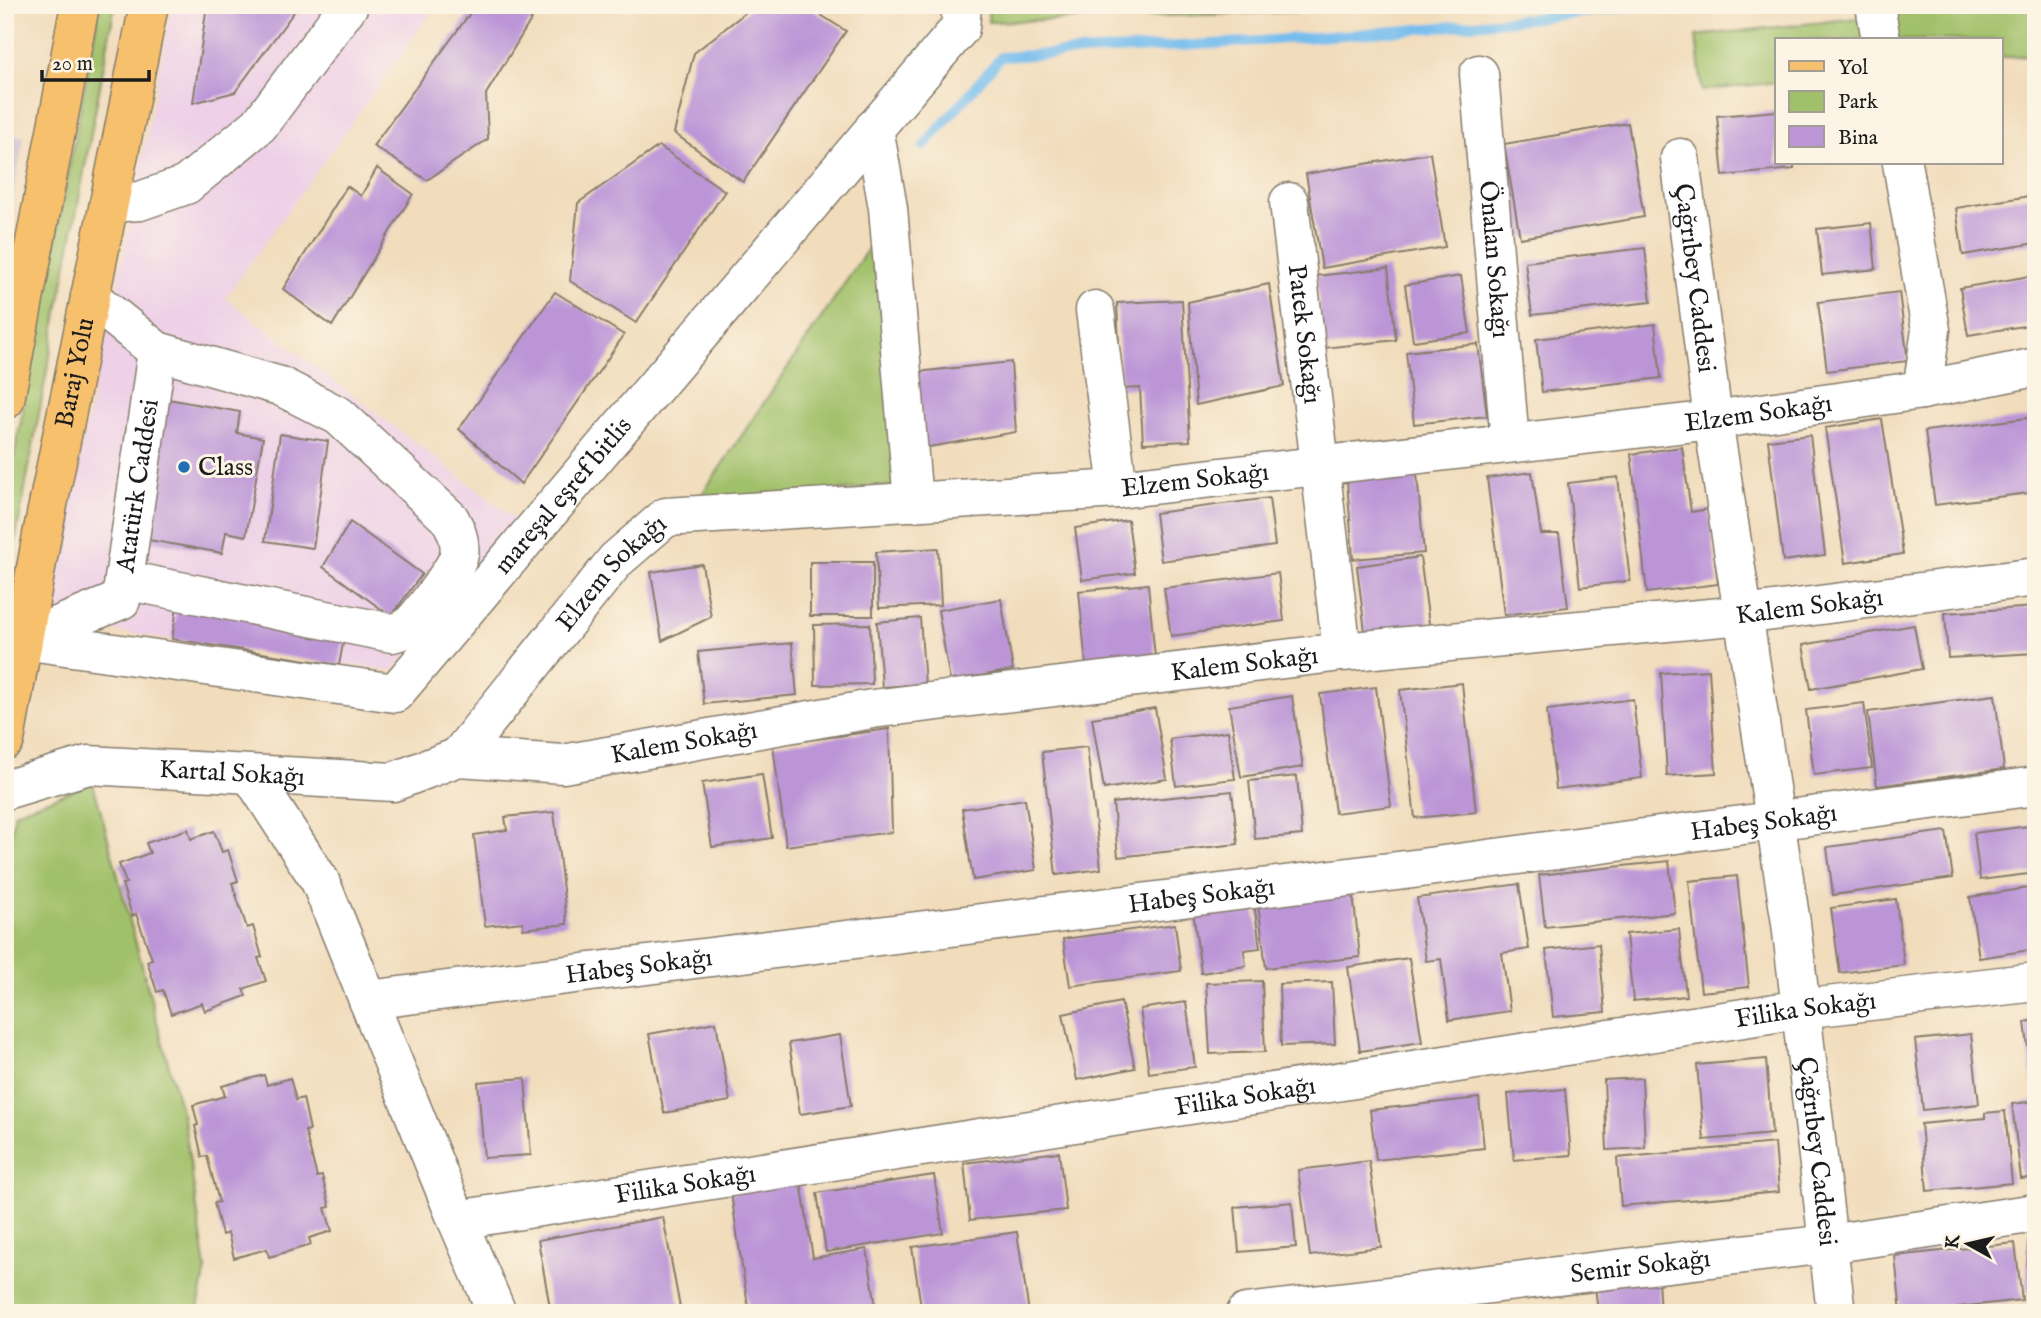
<svg xmlns="http://www.w3.org/2000/svg" width="2041" height="1318" font-family="'IM FELL English',serif">
	<rect width="100%" height="100%" fill="#fcf5e5"/>
	<filter id="ink" filterUnits="userSpaceOnUse"><feTurbulence type="fractalNoise" baseFrequency=".0143" numOctaves="2"/><feDisplacementMap in="SourceGraphic" scale="14" xChannelSelector="R" yChannelSelector="G"/><feConvolveMatrix kernelMatrix="1 2 1 2 8 2 1 2 1" color-interpolation-filters="sRGB"/></filter>
	<filter id="wash" filterUnits="userSpaceOnUse"><feTurbulence type="fractalNoise" baseFrequency=".00686" numOctaves="4" result="noise"/><feDisplacementMap in="SourceGraphic" scale="28" xChannelSelector="R" yChannelSelector="G"/><feGaussianBlur stdDeviation="1.57" result="paint"/><feColorMatrix in="noise" values="0 0 0 0 0 0 0 0 0 0 0 0 0 0 0 0 0 1.4 0 .05"/><feComposite in="paint" operator="in"/></filter>
	<g filter="url(#wash)">
		<rect width="100%" height="100%" fill="#f1dcbb"/>
		<polygon fill="#eed0e7" points="172,5 437,5 225,298 522,524 392,671 44,621 129,229"/>
		<polygon fill="#ccbed3" points="5,132 24,137 5,240"/>
		<g fill="#a0c069" stroke="#5e6e42" stroke-width="2">
			<polygon points="100,5 115,5 5,596 5,505"/>
			<polygon points="989,5 1386,5 1320,11 988,22"/>
			<polygon points="1975,5 2036,5 2036,54 2001,58 2001,40 1777,40 1777,82 1702,91 1696,36"/>
			<polygon points="874,240 904,485 696,503"/>
			<polygon points="93,783 184,1122 206,1269 197,1313 5,1313 5,867 15,812"/>
		</g>
		<g fill="none" stroke-linecap="round" stroke-linejoin="round">
			<path stroke="#76bdee" stroke-width="10" d="M924 146 1001 57C1215 43 1429 34 1641 5"/>
		</g>
		<g id="blocks">
			<g fill="#bc95d7">
				<polygon points="207,5 299,5 235,92 193,103"/>
				<polygon points="476,5 540,5 486,94 488,139 427,180 373,146"/>
				<polygon points="755,5 805,5 846,31 743,182 674,133 694,53"/>
				<polygon points="1777,111 1777,163 1794,163 1794,169 1723,176 1717,116"/>
				<polygon points="1628,123 1644,217 1520,238 1504,144"/>
				<polygon points="659,146 725,191 636,323 570,281 578,203"/>
				<polygon points="1430,153 1445,247 1322,268 1306,174"/>
				<polygon points="377,168 413,194 332,326 283,289 347,186 361,196"/>
				<polygon points="2036,195 2036,243 1963,255 1956,208"/>
				<polygon points="1871,223 1876,269 1822,275 1817,229"/>
				<polygon points="1645,248 1651,302 1532,315 1525,262"/>
				<polygon points="1388,268 1396,340 1324,348 1316,276"/>
				<polygon points="2036,275 2036,324 1968,335 1960,288"/>
				<polygon points="1461,276 1470,333 1413,341 1405,285"/>
				<polygon points="1269,284 1284,386 1196,405 1188,302"/>
				<polygon points="555,292 624,335 521,484 459,429"/>
				<polygon points="1899,292 1908,361 1827,371 1818,302"/>
				<polygon points="1182,300 1190,441 1143,443 1140,388 1121,389 1117,303"/>
				<polygon points="1655,324 1661,378 1542,392 1536,339"/>
				<polygon points="1478,344 1487,416 1414,424 1406,352"/>
				<polygon points="1011,362 1016,432 923,448 917,372"/>
				<polygon points="168,399 240,412 237,433 263,438 246,536 226,532 222,553 143,539"/>
				<polygon points="2036,417 2036,492 1935,505 1925,431"/>
				<polygon points="1882,419 1903,554 1845,563 1825,428"/>
				<polygon points="280,434 328,441 313,548 265,541"/>
				<polygon points="1810,435 1825,555 1783,561 1768,440"/>
				<polygon points="1682,447 1691,512 1709,509 1718,584 1647,593 1631,454"/>
				<polygon points="1416,462 1424,553 1353,559 1346,468"/>
				<polygon points="1532,472 1541,534 1559,534 1568,607 1504,615 1487,478"/>
				<polygon points="1618,477 1630,581 1580,587 1568,483"/>
				<polygon points="1269,498 1275,546 1161,561 1155,513"/>
				<polygon points="1128,520 1135,573 1082,580 1075,528"/>
				<polygon points="350,522 422,574 391,616 323,567"/>
				<polygon points="938,548 941,605 879,608 876,552"/>
				<polygon points="1420,557 1430,631 1366,640 1357,566"/>
				<rect x="810" y="562" width="63" height="54"/>
				<polygon points="702,564 711,617 662,641 651,572"/>
				<polygon points="1278,573 1284,621 1171,636 1164,588"/>
				<polygon points="1148,584 1155,658 1086,666 1079,591"/>
				<polygon points="1001,599 1013,670 950,681 938,610"/>
				<polygon points="177,607 345,633 339,665 172,639"/>
				<polygon points="2036,607 2036,653 1948,658 1945,613"/>
				<polygon points="920,618 925,684 882,687 877,622"/>
				<polygon points="870,624 872,684 815,685 814,625"/>
				<polygon points="1914,625 1922,669 1811,689 1803,645"/>
				<polygon points="792,643 797,695 704,704 698,652"/>
				<polygon points="1709,670 1716,773 1667,776 1661,673"/>
				<polygon points="1462,683 1476,812 1415,818 1400,690"/>
				<polygon points="1376,687 1391,806 1335,813 1320,694"/>
				<polygon points="1995,695 2004,769 1877,786 1868,712"/>
				<polygon points="1292,696 1303,767 1241,777 1229,706"/>
				<polygon points="1633,699 1642,778 1556,789 1547,710"/>
				<polygon points="1864,703 1872,768 1814,775 1806,710"/>
				<polygon points="1155,708 1167,779 1104,789 1092,718"/>
				<polygon points="889,729 892,832 786,846 773,745"/>
				<polygon points="1228,731 1235,779 1176,786 1170,739"/>
				<polygon points="1087,747 1101,869 1056,875 1042,752"/>
				<polygon points="762,774 772,838 712,847 702,783"/>
				<polygon points="1297,776 1302,835 1255,839 1249,781"/>
				<polygon points="1232,791 1238,844 1118,857 1113,803"/>
				<polygon points="1025,799 1036,870 973,880 962,809"/>
				<polygon points="554,812 567,924 523,929 523,922 485,926 474,835 507,830 505,817"/>
				<polygon points="2036,825 2036,873 1980,880 1974,833"/>
				<polygon points="188,829 191,839 214,831 222,852 228,850 238,881 232,883 247,928 253,926 262,957 258,958 266,981 243,989 246,996 205,1011 202,1003 171,1014 163,990 157,992 147,961 152,959 136,914 132,916 122,884 126,883 119,864 150,853 146,843"/>
				<polygon points="1946,831 1953,878 1833,895 1827,847"/>
				<polygon points="1669,861 1675,913 1545,927 1539,875"/>
				<polygon points="1737,876 1749,987 1701,992 1689,881"/>
				<polygon points="1352,884 1360,957 1266,968 1257,895"/>
				<polygon points="1519,884 1529,949 1502,953 1510,1011 1449,1020 1441,959 1426,961 1417,898"/>
				<polygon points="2034,887 2036,949 1979,958 1970,897"/>
				<polygon points="1896,899 1904,965 1840,973 1831,908"/>
				<polygon points="1254,902 1260,948 1244,950 1246,966 1201,973 1193,910"/>
				<polygon points="1175,924 1181,971 1070,986 1063,939"/>
				<polygon points="1679,929 1686,996 1633,1001 1626,934"/>
				<polygon points="1599,944 1605,1012 1553,1017 1546,950"/>
				<polygon points="1409,958 1422,1042 1360,1051 1348,967"/>
				<polygon points="1262,981 1265,1052 1210,1054 1206,983"/>
				<polygon points="1332,982 1335,1044 1281,1046 1279,984"/>
				<polygon points="1121,1002 1135,1068 1077,1080 1063,1014"/>
				<polygon points="1186,1002 1195,1067 1149,1073 1140,1009"/>
				<polygon points="2036,1020 2036,1087 2033,1087 2025,1022"/>
				<polygon points="716,1022 730,1101 664,1113 649,1034"/>
				<polygon points="1971,1034 1979,1104 1923,1110 1915,1040"/>
				<polygon points="840,1035 851,1106 800,1114 789,1043"/>
				<polygon points="1766,1059 1772,1134 1704,1140 1697,1065"/>
				<polygon points="264,1075 267,1085 290,1078 296,1100 303,1098 310,1130 305,1131 317,1177 322,1176 330,1207 325,1208 332,1231 309,1238 311,1245 269,1257 267,1249 234,1258 228,1233 222,1235 214,1203 219,1202 207,1156 202,1157 195,1126 198,1125 193,1105 225,1096 222,1086"/>
				<polygon points="525,1078 531,1155 484,1158 478,1082"/>
				<polygon points="1642,1078 1645,1148 1607,1150 1604,1080"/>
				<polygon points="1565,1089 1571,1155 1514,1160 1508,1094"/>
				<polygon points="1479,1098 1484,1148 1376,1160 1370,1110"/>
				<polygon points="2036,1101 2036,1177 2021,1179 2012,1104"/>
				<polygon points="2005,1111 2012,1183 1927,1191 1921,1124 1985,1118 1985,1113"/>
				<polygon points="1775,1143 1779,1192 1621,1206 1617,1158"/>
				<polygon points="1059,1152 1066,1210 970,1220 964,1163"/>
				<polygon points="1369,1161 1381,1247 1310,1256 1298,1170"/>
				<polygon points="934,1175 943,1233 826,1252 817,1193"/>
				<polygon points="801,1182 813,1258 867,1249 877,1313 749,1313 731,1193"/>
				<polygon points="1292,1202 1296,1247 1239,1252 1235,1207"/>
				<polygon points="663,1217 681,1313 551,1313 538,1240"/>
				<polygon points="1017,1232 1029,1313 922,1313 912,1247"/>
				<polygon points="2028,1241 2036,1241 2036,1292 2027,1292"/>
				<polygon points="2015,1243 2022,1300 1959,1307 1960,1313 1901,1313 1895,1256"/>
				<polygon points="1658,1279 1660,1313 1598,1313 1595,1285"/>
			</g>
		</g>
	</g>
	<g filter="url(#ink)">
		<use href="#blocks" fill-opacity="0" stroke="#867c6c" stroke-width="2"/>
		<g fill="none" stroke-linecap="round" stroke-linejoin="round">
			<defs>
				<g id="minor">
					<polyline points="1875,5 1881,40"/>
					<path id="s1" d="M1479 74 1510 443"/>
					<polyline points="874,128 888,208 913,502"/>
					<path id="s2" d="M1680 158 1713 420 1791 923 1836 1313"/>
					<polyline points="1902,163 1931,330 1922,390"/>
					<path id="s3" d="M1289 202 1342 652"/>
					<polyline points="109,203 140,201 186,185 259,125 349,5"/>
					<polyline points="1095,310 1118,489"/>
					<path d="M124 580 392 633C397 632 402 631 407 627 417 621 452 572 457 561 463 547 457 531 450 519L339 416 280 386 157 351"/>
					<path id="s4" d="M25 639 121 600 157 351 90 297"/>
					<path id="s5" d="M23 640 395 693 960 28 962 5"/>
					<path id="s6" d="M458 757 616 560 666 517 1118 489 1713 420 1922 390 2036 367"/>
					<polyline points="251,775 320,881 457,1220 497,1313"/>
					<path id="s7" d="M5 790 88 765 393 782 458 757 563 764 872 709 1342 652 1743 615 2036 577"/>
					<path id="s8" d="M368 1000 1413 869 2036 786"/>
					<path id="s9" d="M457 1220 1801 1009 2036 982"/>
					<path id="s10" d="M1246 1313 1828 1244 2036 1213"/>
				</g>
				<g id="major">
					<polyline points="5,400 80,5"/>
					<path id="s11" d="M5 740 42 535 149 5"/>
				</g>
			</defs>
			<use href="#minor" stroke="#867c6c" stroke-width="41"/>
			<use href="#major" stroke="#867c6c" stroke-width="41"/>
			<use href="#minor" stroke="#fff" stroke-width="38"/>
			<use href="#major" stroke="#f7c06c" stroke-width="38"/>
		</g>
	</g>
	<circle fill="#1f6fb2" stroke="#fcf5e5" stroke-width="2.5" cx="184" cy="467" r="7"/>
	<g text-anchor="middle" dominant-baseline="central" stroke-width="6" stroke-linejoin="round" paint-order="stroke">
		<g font-size="26" fill="#1c1c1c" stroke="#fcf5e5">
			<text stroke="none"><textPath href="#s1" startOffset="186">Önalan Sokağı</textPath></text>
			<text stroke="none"><textPath href="#s2" startOffset="121">Çağrıbey Caddesi</textPath></text>
			<text stroke="none"><textPath href="#s3" startOffset="133">Patek Sokağı</textPath></text>
			<text stroke="none"><textPath href="#s11" startOffset="374">Baraj Yolu</textPath></text>
			<text stroke="none"><textPath href="#s6" startOffset="1416">Elzem Sokağı</textPath></text>
			<text stroke="none"><textPath href="#s6" startOffset="849">Elzem Sokağı</textPath></text>
			<text stroke="none"><textPath href="#s4" startOffset="219">Atatürk Caddesi</textPath></text>
			<text stroke="none"><textPath href="#s5" startOffset="635">mareşal eşref bitlis</textPath></text>
			<text stroke="none"><textPath href="#s6" startOffset="240">Elzem Sokağı</textPath></text>
			<text stroke="none"><textPath href="#s7" startOffset="1824">Kalem Sokağı</textPath></text>
			<text stroke="none"><textPath href="#s7" startOffset="1256">Kalem Sokağı</textPath></text>
			<text stroke="none"><textPath href="#s7" startOffset="690">Kalem Sokağı</textPath></text>
			<text stroke="none"><textPath href="#s7" startOffset="231">Kartal Sokağı</textPath></text>
			<text stroke="none"><textPath href="#s8" startOffset="1407">Habeş Sokağı</textPath></text>
			<text stroke="none"><textPath href="#s8" startOffset="840">Habeş Sokağı</textPath></text>
			<text stroke="none"><textPath href="#s8" startOffset="273">Habeş Sokağı</textPath></text>
			<text stroke="none"><textPath href="#s9" startOffset="1365">Filika Sokağı</textPath></text>
			<text stroke="none"><textPath href="#s9" startOffset="798">Filika Sokağı</textPath></text>
			<text stroke="none"><textPath href="#s2" startOffset="1003">Çağrıbey Caddesi</textPath></text>
			<text stroke="none"><textPath href="#s9" startOffset="231">Filika Sokağı</textPath></text>
			<text stroke="none"><textPath href="#s10" startOffset="397">Semir Sokağı</textPath></text>
		</g>
		<g font-size="26" fill="#1c1c1c" stroke="#fcf5e5" text-anchor="start">
			<text x="198" y="467">Class</text>
		</g>
	</g>
	<rect width="2041" height="1318" fill="none" stroke="#fcf5e5" stroke-width="28"/>
	<rect x="1775" y="38" width="228" height="126" fill="#fcf5e5" stroke="#a29e95" stroke-width="2"/>
	<rect x="1789" y="61" width="35" height="10" fill="#f7c06c" stroke="#a29e95" stroke-width="2"/>
	<text x="1838" y="74" font-size="21" fill="#1c1c1c">Yol</text>
	<rect x="1789" y="91" width="35" height="21" fill="#a0c069" stroke="#a29e95" stroke-width="2"/>
	<text x="1838" y="108" font-size="21" fill="#1c1c1c">Park</text>
	<rect x="1789" y="126" width="35" height="21" fill="#bc95d7" stroke="#a29e95" stroke-width="2"/>
	<text x="1838" y="144" font-size="21" fill="#1c1c1c">Bina</text>
	<g transform="translate(1968 1244) rotate(278)" stroke="#fcf5e5" stroke-width="5" paint-order="stroke">
	<path d="M0-5L12 26L0 18L-12 26Z" fill="#1c1c1c"/>
	<text y="-10" font-size="19" font-weight="bold" text-anchor="middle" fill="#1c1c1c">K</text>
	</g>
	<path d="M42 70v10h107v-10" fill="none" stroke="#1c1c1c" stroke-width="3.5"/>
	<text x="52" y="70" font-size="21" fill="#1c1c1c" stroke="#fcf5e5" stroke-width="5" paint-order="stroke">20 m</text>
</svg>
